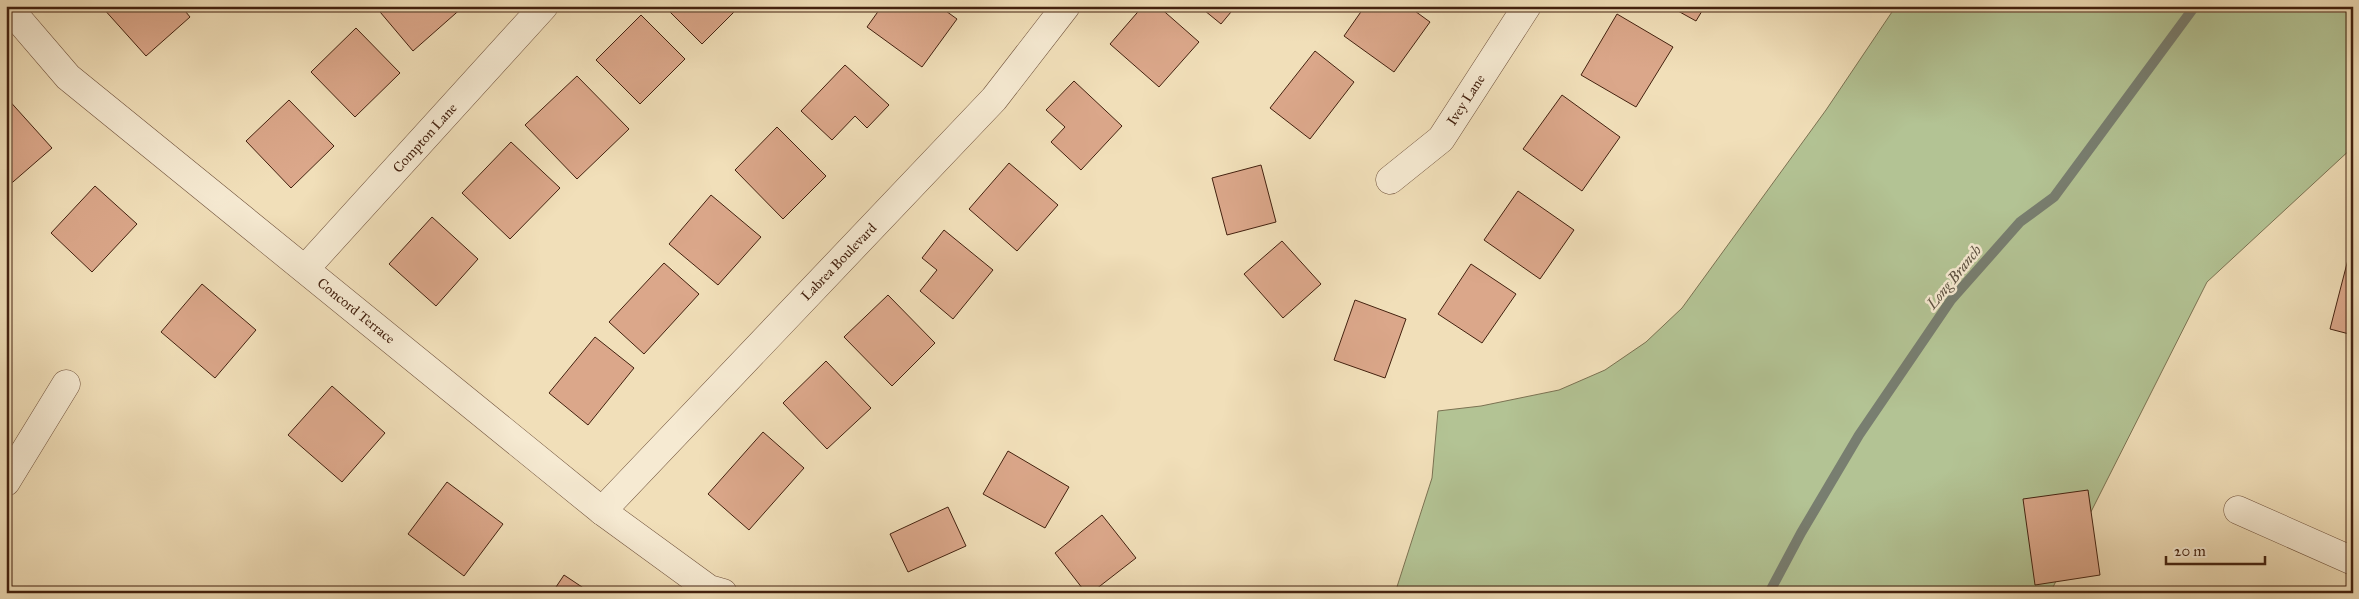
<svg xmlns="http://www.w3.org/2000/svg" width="2359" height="599" font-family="'IM FELL Great Primer',serif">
	<rect width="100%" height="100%" fill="#f1dfb9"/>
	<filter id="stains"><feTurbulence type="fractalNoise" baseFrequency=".004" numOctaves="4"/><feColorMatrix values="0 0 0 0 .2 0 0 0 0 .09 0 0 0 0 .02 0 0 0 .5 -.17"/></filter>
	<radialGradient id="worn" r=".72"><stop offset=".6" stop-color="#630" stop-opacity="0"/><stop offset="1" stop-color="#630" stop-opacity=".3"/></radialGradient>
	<polygon fill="#b3c394" stroke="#7b7252" points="1896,6 2353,6 2353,147 2207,282 2050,593 1395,593 1432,478 1438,411 1481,406 1559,390 1605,370 1646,342 1682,308 1826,110"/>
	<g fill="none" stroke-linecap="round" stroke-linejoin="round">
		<polyline stroke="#787e70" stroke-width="10" points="1769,593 1801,533 1859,435 1951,300 2020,222 2054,197 2195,6"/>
	</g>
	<g fill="#dba78a" stroke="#43210f">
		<polygon points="181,6 190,17 146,56 102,7"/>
		<polygon points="375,6 464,6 413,51"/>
		<polygon points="664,6 740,6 702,44"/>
		<polygon points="882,6 939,6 957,19 922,67 867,27"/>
		<polygon points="1143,6 1158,6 1199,42 1159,87 1110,44"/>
		<polygon points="1199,6 1236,6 1221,24"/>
		<polygon points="1365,6 1408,6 1430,22 1394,72 1344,36"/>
		<polygon points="1669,6 1705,6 1696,21"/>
		<polygon points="1617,14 1673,47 1636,107 1581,75"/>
		<polygon points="641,15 685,59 640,104 596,60"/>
		<polygon points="356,28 400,73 355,117 311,72"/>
		<polygon points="1315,51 1354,82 1310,139 1270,108"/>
		<polygon points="845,65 889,105 867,128 855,116 832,140 801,111"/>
		<polygon points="577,76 629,129 577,179 525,125"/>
		<polygon points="1074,81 1122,126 1081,170 1051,142 1065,127 1046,110"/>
		<polygon points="1562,95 1620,137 1582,191 1523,149"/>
		<polygon points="6,97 52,148 6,188"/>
		<polygon points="289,100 334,146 291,188 246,141"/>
		<polygon points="777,127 826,176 783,219 735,170"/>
		<polygon points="511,142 560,188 510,239 462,193"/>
		<polygon points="1009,163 1058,205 1017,251 969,209"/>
		<polygon points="1261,165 1276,222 1227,235 1212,178"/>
		<polygon points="95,186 137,224 92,272 51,233"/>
		<polygon points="1518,191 1574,230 1540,279 1484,240"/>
		<polygon points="711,195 761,237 718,285 669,244"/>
		<polygon points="432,217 478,259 436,306 389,264"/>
		<polygon points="944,230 993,270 953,319 920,291 937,270 922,258"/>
		<polygon points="1282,241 1321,284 1283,318 1244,274"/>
		<polygon points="2352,244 2353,244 2353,335 2330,329"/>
		<polygon points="664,263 699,294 644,354 609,322"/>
		<polygon points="1471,264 1516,294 1482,343 1438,314"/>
		<polygon points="202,284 256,330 215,378 161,332"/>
		<polygon points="888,295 935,343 892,386 844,337"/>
		<polygon points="1355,300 1406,319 1385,378 1334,360"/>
		<polygon points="595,337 634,368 588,425 549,393"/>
		<polygon points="826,361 871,408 827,449 783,403"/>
		<polygon points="332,386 385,433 342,482 288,435"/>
		<polygon points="763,432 804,468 749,530 708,494"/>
		<polygon points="1008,451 1069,487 1045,528 983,494"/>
		<polygon points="447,482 503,524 464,576 408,534"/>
		<polygon points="2088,490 2100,575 2035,585 2023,499"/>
		<polygon points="948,507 966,546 908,572 890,534"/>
		<polygon points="1102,515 1136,558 1091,593 1086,593 1055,553"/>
		<polygon points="564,575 591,593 552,593"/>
	</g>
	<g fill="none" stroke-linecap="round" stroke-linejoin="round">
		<defs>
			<g id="street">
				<polyline points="7,6 68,77 602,511 709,589 723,593"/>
				<polyline points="1390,180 1441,139 1527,6"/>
				<polyline points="305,269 544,6"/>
				<polyline points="6,482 66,384"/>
				<polyline points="2238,510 2353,561"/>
				<polyline points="602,511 994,99 1066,6"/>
			</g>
		</defs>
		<use href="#street" stroke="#6e503a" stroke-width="29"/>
		<use href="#street" stroke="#f6ead2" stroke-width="28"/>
	</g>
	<g text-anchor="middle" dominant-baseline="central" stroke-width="5" stroke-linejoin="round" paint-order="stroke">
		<g font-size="14" fill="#43210f" stroke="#f6ead2">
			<text transform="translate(1466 100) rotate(-57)">Ivey Lane</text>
			<text transform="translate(425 138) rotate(-48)">Compton Lane</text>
			<text transform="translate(839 262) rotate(-46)">Labrea Boulevard</text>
			<text transform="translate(356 311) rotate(39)">Concord Terrace</text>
		</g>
		<g font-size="15" font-style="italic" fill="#5d5040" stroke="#f6ead2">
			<text transform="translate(1954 277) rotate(-51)">Long Branch</text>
		</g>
	</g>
	<rect width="2359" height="599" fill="none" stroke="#f1dfb9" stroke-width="25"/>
	<rect x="8" y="8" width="2344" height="584" fill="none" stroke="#43210f" stroke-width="2.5"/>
	<rect x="12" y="12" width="2334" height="574" fill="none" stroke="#43210f"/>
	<path d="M2166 556v8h99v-8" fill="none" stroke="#43210f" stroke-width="2.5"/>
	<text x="2174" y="556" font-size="15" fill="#43210f" stroke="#f6ead2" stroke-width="4" paint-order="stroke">20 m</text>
	<rect width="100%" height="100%" filter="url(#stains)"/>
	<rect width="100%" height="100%" fill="url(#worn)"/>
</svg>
